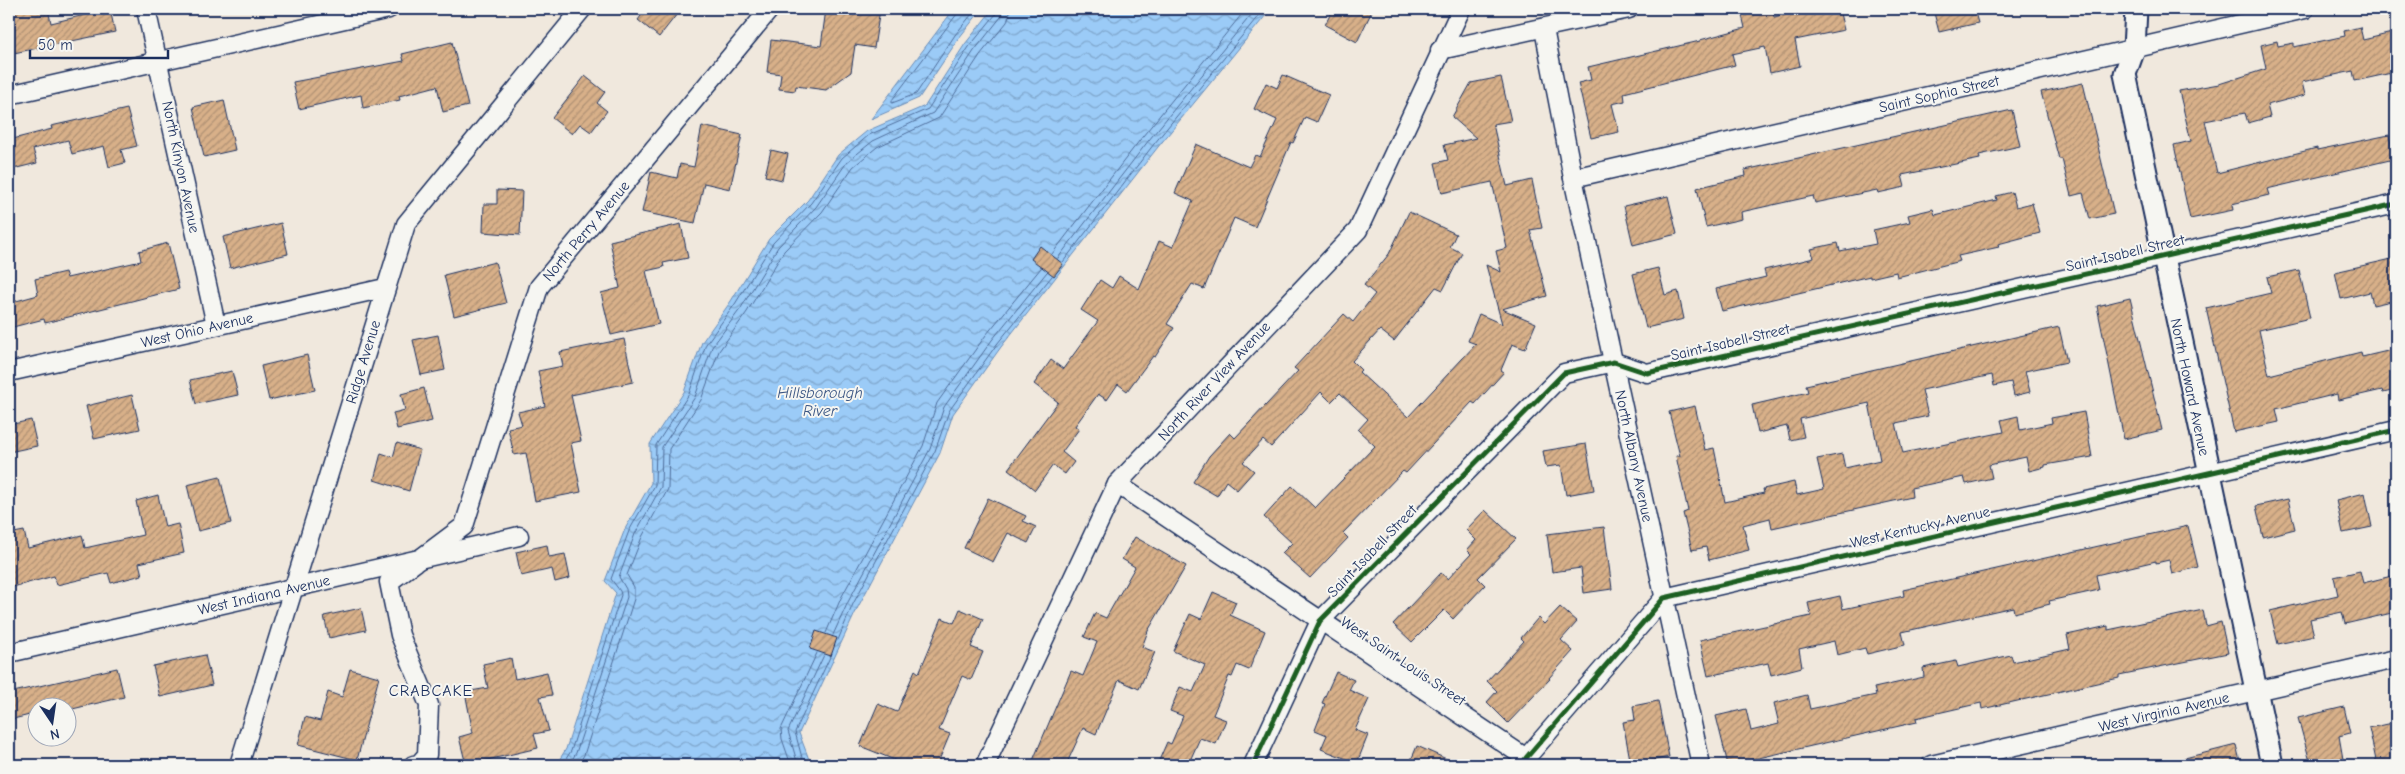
<svg xmlns="http://www.w3.org/2000/svg" width="2405" height="774" font-family="'Comic Neue',sans-serif">
	<defs>
		<pattern id="water-waves" width="16" height="10" patternUnits="userSpaceOnUse" patternTransform="scale(1.25)"><rect width="16" height="10" fill="#9bcbf7"/><path d="M0 5q4-4 8 0t8 0" fill="none" stroke="#7ea5cb"/></pattern>
		<pattern id="building-hatch" width="6" height="6" patternUnits="userSpaceOnUse" patternTransform="scale(1.25)"><rect width="6" height="6" fill="#d8b089"/><path d="M-1 1l2-2M0 6l6-6M5 7l2-2" fill="none" stroke="#ae9073"/></pattern>
	</defs>
	<rect width="100%" height="100%" fill="#f0e8dd"/>
	<filter id="ink" filterUnits="userSpaceOnUse"><feTurbulence type="fractalNoise" baseFrequency=".02" numOctaves="2"/><feDisplacementMap in="SourceGraphic" scale="10" xChannelSelector="R" yChannelSelector="G"/><feConvolveMatrix kernelMatrix="1 2 1 2 8 2 1 2 1" color-interpolation-filters="sRGB"/></filter>
	<g filter="url(#ink)">
		<g fill="url(#water-waves)" stroke="#688dba">
			<polygon points="954,9 982,9 959,38 919,98 871,119"/>
			<polygon points="993,9 1271,9 1158,147 1001,347 953,414 940,453 858,607 799,733 810,762 809,765 556,765 566,749 616,593 605,581 625,529 651,483 650,444 684,392 702,342 731,301 769,239 808,200 838,155 867,131 925,106 965,44"/>
		</g>
		<g fill="none" stroke-linecap="round" stroke-linejoin="round">
			<g stroke="#4e6d9b" stroke-width="1">
				<polyline points="958,9 957,14 892,100 892,103 916,94 955,35 976,9"/>
				<polyline points="1052,254 1143,136 1246,9"/>
				<polyline points="1058,258 1149,140 1256,9"/>
				<polyline points="1063,262 1154,144 1264,9"/>
				<polyline points="826,633 841,598 923,446 937,403 986,335 1041,268"/>
				<polyline points="833,635 848,602 930,449 944,407 992,340 1047,272"/>
				<polyline points="838,640 853,604 935,451 949,411 997,344 1052,276"/>
				<polyline points="562,765 571,751 621,595 620,591 611,579 629,531 655,485 656,445 689,394 706,344 735,304 773,243 811,203 842,158 869,135 928,109 969,47 996,14 997,9"/>
				<polyline points="569,765 576,753 627,597 626,589 619,577 635,534 661,487 662,447 695,397 712,347 741,308 778,247 816,207 847,162 873,141 933,113 974,51 1001,17 1003,9"/>
				<polyline points="578,765 584,755 634,599 634,587 627,575 642,537 668,489 669,449 701,400 719,351 747,312 784,251 822,212 853,167 877,147 939,118 980,55 1007,22 1011,9"/>
				<polyline points="791,765 782,739 781,729 817,653"/>
				<polyline points="798,765 788,731 824,655"/>
				<polyline points="804,765 795,732 830,657"/>
			</g>
		</g>
		<g fill="url(#building-hatch)" stroke="#1b2f5e">
			<polygon points="9,9 48,9 51,23 110,9 115,32 9,54"/>
			<polygon points="646,9 681,9 659,37 638,20"/>
			<polygon points="826,9 880,9 874,48 855,45 851,72 826,90 796,86 795,91 779,89 781,74 767,72 771,40 821,46"/>
			<polygon points="1333,9 1373,9 1357,42 1325,25"/>
			<polygon points="1753,9 1772,9 1774,17 1809,9 1839,9 1844,30 1795,40 1800,66 1770,73 1765,47 1732,54 1735,65 1624,93 1625,101 1612,104 1619,132 1591,138 1578,83 1591,80 1588,67 1700,41 1700,40 1745,28 1741,11"/>
			<polygon points="1933,9 1974,9 1978,23 1939,32"/>
			<polygon points="2360,27 2363,40 2396,32 2396,72 2355,81 2353,71 2302,82 2305,95 2267,105 2270,117 2248,123 2245,113 2205,121 2217,173 2317,148 2317,150 2389,135 2394,159 2267,189 2269,195 2232,204 2233,210 2190,219 2174,145 2191,141 2179,91 2219,84 2266,69 2261,45 2277,41 2278,46 2294,43 2294,47 2345,36 2344,31"/>
			<polygon points="452,42 468,106 443,112 437,86 399,96 400,100 363,108 361,95 299,109 293,82 404,61 402,54"/>
			<polygon points="1283,75 1329,95 1317,122 1305,117 1293,143 1291,142 1255,227 1234,218 1204,289 1192,284 1167,324 1174,328 1155,357 1153,356 1127,391 1118,384 1107,400 1098,394 1075,426 1079,429 1062,452 1074,462 1065,474 1053,465 1035,490 1008,469 1058,402 1034,384 1051,360 1063,369 1098,321 1081,310 1100,280 1112,288 1119,276 1139,289 1159,241 1173,247 1193,201 1175,193 1196,144 1249,167 1255,155 1260,157 1277,120 1254,109 1266,83 1277,88"/>
			<polygon points="585,76 605,92 597,103 607,111 591,132 580,124 572,134 552,118"/>
			<polygon points="1501,77 1511,121 1493,124 1507,186 1532,180 1542,228 1530,230 1547,296 1502,309 1536,323 1525,349 1512,344 1501,370 1504,372 1475,404 1472,402 1406,473 1403,471 1343,533 1348,538 1310,578 1282,553 1292,543 1264,517 1292,486 1315,508 1375,446 1358,430 1368,419 1340,393 1331,402 1321,392 1271,447 1263,440 1243,462 1254,471 1237,490 1226,481 1217,496 1193,482 1209,456 1230,433 1235,438 1298,371 1294,368 1344,314 1353,322 1375,294 1364,285 1389,254 1409,212 1456,234 1450,247 1462,253 1443,290 1436,287 1394,341 1380,330 1352,361 1361,370 1359,372 1408,417 1476,344 1468,341 1479,314 1502,324 1486,265 1501,272 1496,251 1507,248 1492,182 1442,193 1435,163 1448,160 1444,145 1476,138 1452,117 1471,83"/>
			<polygon points="2083,83 2114,214 2090,219 2083,193 2071,196 2062,159 2059,159 2041,92"/>
			<polygon points="224,100 235,150 204,157 193,107"/>
			<polygon points="127,109 137,146 121,150 125,163 109,167 104,146 72,154 68,140 33,149 37,163 9,170 9,140 52,129 51,126"/>
			<polygon points="2012,110 2020,146 1979,155 1980,159 1902,175 1905,187 1878,193 1877,190 1815,203 1813,196 1741,212 1742,219 1706,227 1697,188 1746,176 1745,170"/>
			<polygon points="702,126 742,135 730,189 704,183 695,223 642,212 651,172 677,178 680,164 694,167"/>
			<polygon points="771,150 788,154 782,180 765,176"/>
			<polygon points="497,190 522,191 520,235 483,232 484,204 497,204"/>
			<polygon points="2012,192 2016,207 2032,203 2040,233 1998,244 1999,247 1958,256 1960,261 1897,277 1896,272 1870,278 1870,276 1722,311 1716,289 1766,277 1764,270 1814,258 1811,249 1838,243 1840,251 1876,244 1873,230 1910,222 1908,215 1933,209 1935,215 1997,200 1996,196"/>
			<polygon points="1668,196 1677,234 1633,245 1624,206"/>
			<polygon points="281,223 288,254 230,268 223,237"/>
			<polygon points="681,224 688,258 663,263 664,267 646,271 659,324 611,335 601,293 620,288 610,241"/>
			<polygon points="168,243 179,289 45,323 44,319 9,328 9,303 38,295 35,279 65,272 67,278 141,261 139,251"/>
			<polygon points="1040,246 1063,264 1054,276 1031,259"/>
			<polygon points="2396,258 2396,300 2373,305 2370,292 2341,299 2335,272"/>
			<polygon points="495,262 506,303 454,316 444,275"/>
			<polygon points="1658,268 1665,295 1678,291 1684,319 1646,328 1633,274"/>
			<polygon points="2299,270 2310,318 2259,330 2269,375 2361,352 2362,357 2396,349 2396,390 2383,393 2382,390 2338,400 2337,394 2276,409 2279,422 2234,432 2206,308 2271,293 2267,277"/>
			<polygon points="2130,298 2162,430 2124,439 2097,306"/>
			<polygon points="2059,327 2067,362 2025,371 2030,392 2014,396 2011,382 1994,386 1992,375 1922,390 1928,416 1896,423 1903,453 2004,432 2001,420 2018,416 2020,430 2052,423 2051,418 2084,412 2092,457 2045,465 2045,467 2029,471 2026,457 1989,465 1992,478 1966,484 1964,477 1911,488 1912,497 1772,528 1770,518 1743,525 1749,550 1709,560 1706,547 1692,550 1683,513 1688,511 1676,456 1680,456 1669,412 1695,406 1705,450 1714,448 1725,502 1764,493 1763,489 1794,482 1797,495 1824,489 1817,459 1842,454 1845,468 1880,460 1869,403 1800,419 1804,437 1790,440 1787,426 1758,433 1752,405 1808,392 1806,385"/>
			<polygon points="438,335 445,370 421,375 413,340"/>
			<polygon points="624,339 633,382 571,395 581,441 571,443 581,492 535,501 526,453 514,455 508,428 522,425 518,412 545,406 538,371 563,366 560,352"/>
			<polygon points="307,355 315,390 269,400 261,366"/>
			<polygon points="232,371 238,395 196,404 190,380"/>
			<polygon points="424,388 432,421 397,429 393,413 405,410 401,394"/>
			<polygon points="132,395 140,429 94,439 86,406"/>
			<polygon points="31,420 37,446 9,452 9,425"/>
			<polygon points="397,443 420,450 409,491 374,480 381,453 393,457"/>
			<polygon points="1586,444 1594,490 1566,495 1561,465 1546,467 1543,451"/>
			<polygon points="220,477 231,523 198,531 187,485"/>
			<polygon points="2365,493 2372,527 2343,533 2336,500"/>
			<polygon points="158,495 165,527 178,524 184,553 139,563 142,575 111,583 108,573 57,585 54,576 9,588 9,534 24,531 28,548 82,535 85,548 143,535 136,501"/>
			<polygon points="988,498 1026,516 1023,521 1036,527 1028,543 1008,533 993,562 964,548"/>
			<polygon points="2288,499 2295,529 2263,537 2256,506"/>
			<polygon points="1485,510 1516,539 1478,578 1485,585 1453,619 1444,610 1412,642 1393,624 1441,573 1448,579 1471,554 1467,550 1476,540 1466,530"/>
			<polygon points="2188,526 2198,567 2172,574 2169,560 2156,563 2156,561 2096,575 2099,590 2049,601 2050,604 2014,613 2013,607 1902,632 1905,645 1867,654 1865,648 1837,655 1834,641 1799,649 1802,667 1771,675 1768,663 1708,676 1700,640 1811,616 1808,603 1840,596 1843,609 1904,596 1903,590"/>
			<polygon points="1604,527 1612,589 1584,593 1581,568 1552,572 1547,534"/>
			<polygon points="1135,537 1186,566 1148,631 1142,647 1155,652 1139,689 1119,680 1096,734 1083,728 1066,765 1031,765 1071,671 1083,676 1097,642 1084,637 1095,613 1106,618 1135,567 1122,559"/>
			<polygon points="547,545 549,557 565,554 570,578 555,582 552,569 521,576 516,552"/>
			<polygon points="2360,571 2363,583 2396,575 2396,612 2345,624 2342,612 2310,619 2314,636 2278,644 2270,611 2338,595 2334,577"/>
			<polygon points="1213,592 1236,602 1230,615 1265,631 1249,670 1237,665 1232,677 1229,676 1213,715 1226,720 1216,744 1200,738 1188,765 1157,765 1167,742 1171,744 1183,716 1170,711 1180,687 1193,692 1205,665 1173,651 1190,614 1201,619"/>
			<polygon points="1560,607 1577,622 1561,640 1573,651 1549,678 1550,679 1508,723 1487,702 1497,691 1487,681 1524,641 1521,638 1538,618 1544,624"/>
			<polygon points="361,608 366,630 329,638 324,616"/>
			<polygon points="960,609 983,619 971,647 983,652 971,680 962,676 939,730 950,734 937,765 907,765 860,746 878,704 897,712 915,670 919,673 942,618 954,623"/>
			<polygon points="2203,610 2206,626 2221,622 2228,653 2119,675 2119,678 1982,709 1981,703 1916,718 1917,722 1728,765 1716,716 1746,709 1751,731 1779,724 1774,703 1807,695 1810,709 1876,695 1874,688 1924,677 1923,668 1956,661 1958,667 2011,655 2013,662 2070,649 2067,635 2108,626 2108,630"/>
			<polygon points="816,631 837,638 831,656 810,649"/>
			<polygon points="205,655 212,685 160,697 153,666"/>
			<polygon points="511,658 515,679 547,672 552,695 540,697 549,731 534,734 538,748 466,765 459,737 473,733 465,692 488,688 483,664"/>
			<polygon points="117,668 124,697 68,710 68,706 38,706 38,713 9,720 9,693"/>
			<polygon points="350,669 379,677 357,760 298,745 305,717 320,721 328,692 342,697"/>
			<polygon points="1336,672 1354,680 1349,690 1369,699 1355,730 1368,735 1357,763 1321,749 1327,735 1315,730 1325,704 1322,703"/>
			<polygon points="1658,701 1669,757 1631,765 1623,722 1635,720 1633,706"/>
			<polygon points="2344,707 2350,733 2339,736 2344,765 2311,765 2298,718"/>
			<polygon points="2396,722 2396,765 2377,765 2369,728"/>
			<polygon points="2236,745 2241,765 2177,765 2177,760"/>
			<polygon points="1417,746 1460,765 1409,765"/>
		</g>
		<g fill="none" stroke-linecap="round" stroke-linejoin="round">
			<defs>
				<g id="minor">
					<polyline points="146,9 216,325"/>
					<polyline points="1544,29 1573,178 1701,765"/>
					<polyline points="1440,50 1629,9"/>
					<polyline points="9,95 389,9"/>
					<polyline points="1573,178 2305,9"/>
					<polyline points="9,372 385,288"/>
					<polyline points="1117,484 1526,758"/>
					<polyline points="9,653 519,536"/>
					<polyline points="239,765 406,224 582,9"/>
					<polyline points="413,765 419,764 427,755 429,705 400,635 389,582 464,526 539,287 770,9"/>
					<polyline points="985,765 1117,484 1358,230 1461,9"/>
					<polyline points="1253,765 1320,621 1564,373 1614,362 1647,373 2396,204"/>
					<polyline points="1522,765 1526,758 1664,598 2396,430"/>
					<polyline points="1931,765 2396,659"/>
				</g>
				<polyline id="tertiary" points="2136,9 2134,49 2125,74 2272,765"/>
			</defs>
			<use href="#minor" stroke="#1b2f5e" stroke-width="21"/>
			<use href="#tertiary" stroke="#1b2f5e" stroke-width="25"/>
			<use href="#minor" stroke="#f6f6f2" stroke-width="18"/>
			<use href="#tertiary" stroke="#f6f6f2" stroke-width="21"/>
			<defs>
				<g id="cycleway">
					<polyline points="1253,765 1320,621 1564,373 1614,362 1647,373 2396,204"/>
					<polyline points="1522,765 1526,758 1664,598 2396,430"/>
				</g>
			</defs>
			<use href="#cycleway" stroke="#f6f6f2" stroke-width="8"/>
			<use href="#cycleway" stroke="#1b5e20" stroke-width="5"/>
		</g>
	</g>
	<g text-anchor="middle" dominant-baseline="central" stroke-width="4" stroke-linejoin="round" paint-order="stroke">
		<g font-size="15" fill="#1b2f5e" stroke="#f6f6f2">
			<text transform="translate(1939 94) rotate(-13)">Saint Sophia Street</text>
			<text transform="translate(181 167) rotate(78)">North Kinyon Avenue</text>
			<text transform="translate(586 231) rotate(-50)">North Perry Avenue</text>
			<text transform="translate(2125 253) rotate(-13)">Saint Isabell Street</text>
			<text transform="translate(197 330) rotate(-13)">West Ohio Avenue</text>
			<text transform="translate(1730 342) rotate(-13)">Saint Isabell Street</text>
			<text transform="translate(363 362) rotate(-73)">Ridge Avenue</text>
			<text transform="translate(1214 381) rotate(-47)">North River View Avenue</text>
			<text transform="translate(2190 387) rotate(78)">North Howard Avenue</text>
			<text transform="translate(1634 456) rotate(78)">North Albany Avenue</text>
			<text transform="translate(1920 527) rotate(-13)">West Kentucky Avenue</text>
			<text transform="translate(1372 551) rotate(-46)">Saint Isabell Street</text>
			<text transform="translate(264 595) rotate(-13)">West Indiana Avenue</text>
			<text transform="translate(1403 661) rotate(34)">West Saint Louis Street</text>
			<text transform="translate(2164 712) rotate(-13)">West Virginia Avenue</text>
		</g>
		<g font-size="16" font-style="italic" fill="#3b5684" stroke="#f6f6f2">
			<text x="820" y="393">Hillsborough<tspan x="820" dy="18">River</tspan></text>
		</g>
		<g font-size="16" letter-spacing="1" fill="#1b2f5e" stroke="#f6f6f2">
			<text x="431" y="691">CRABCAKE</text>
		</g>
	</g>
	<rect width="2405" height="774" fill="none" stroke="#f6f6f2" stroke-width="30"/>
	<rect x="15" y="15" width="2375" height="744" fill="none" stroke="#1b2f5e" stroke-width="2" filter="url(#ink)"/>
	<g transform="translate(52 722) rotate(167)"><circle r="24" fill="#f6f6f2" stroke="#9ea6b7"/>
	<path d="M0-4L9 19L0 12L-9 19Z" fill="#1b2f5e"/>
	<text y="-8" font-size="14" font-weight="bold" text-anchor="middle" fill="#1b2f5e">N</text>
	</g>
	<path d="M30 50v8h138v-8" fill="none" stroke="#1b2f5e" stroke-width="2.5"/>
	<text x="38" y="50" font-size="15" fill="#1b2f5e" stroke="#f6f6f2" stroke-width="4" paint-order="stroke">50 m</text>
</svg>
